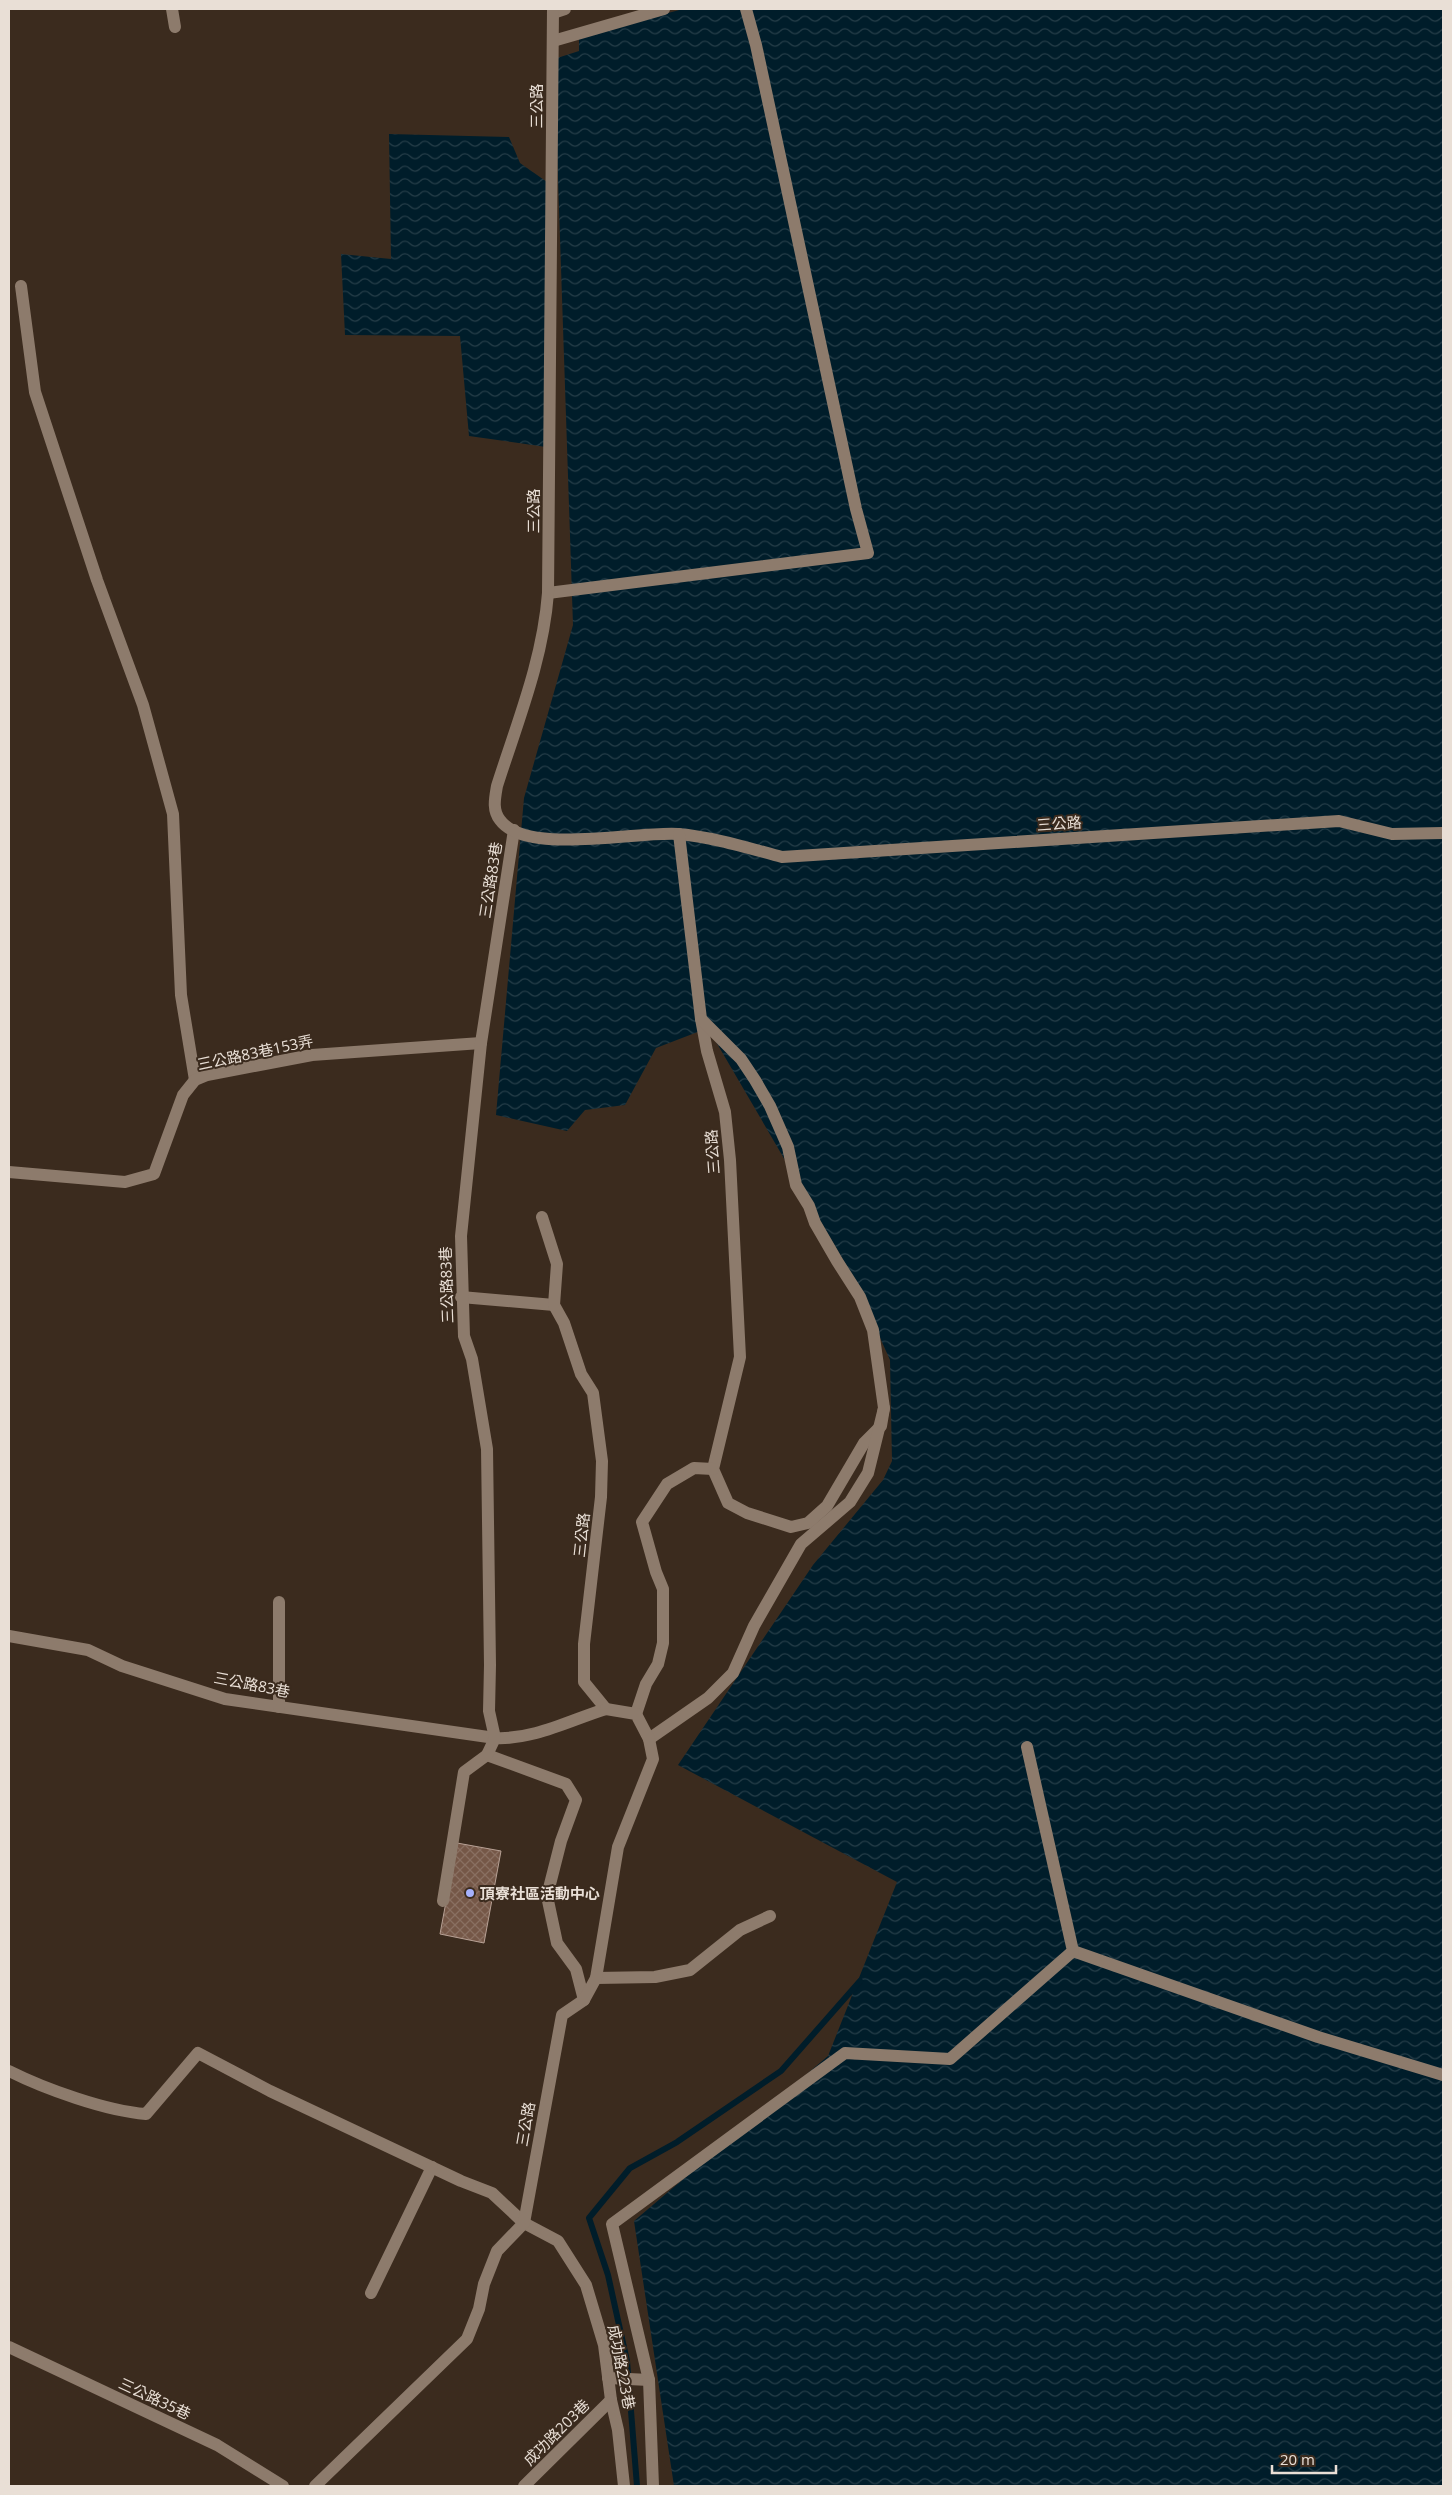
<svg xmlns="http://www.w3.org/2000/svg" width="1452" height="2495" font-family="'Open Sans','Noto Sans TC',sans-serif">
	<defs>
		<pattern id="water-waves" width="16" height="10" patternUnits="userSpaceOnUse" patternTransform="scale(1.25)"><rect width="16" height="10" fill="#001d2a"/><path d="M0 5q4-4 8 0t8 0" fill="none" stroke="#253d48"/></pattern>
		<pattern id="building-cross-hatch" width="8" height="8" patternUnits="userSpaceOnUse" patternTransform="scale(1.25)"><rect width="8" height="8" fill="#755747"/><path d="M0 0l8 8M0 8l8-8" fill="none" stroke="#896f61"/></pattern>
	</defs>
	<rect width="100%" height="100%" fill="#3b2b1e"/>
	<g fill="url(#water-waves)">
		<polygon points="683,9 1443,9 1443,2486 674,2486 634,2221 828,2056 897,1882 678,1765 813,1565 883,1480 892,1461 890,1360 852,1275 708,1028 656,1048 625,1105 585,1110 567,1131 496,1115 524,798 573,625 554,59 579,51 579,37"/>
		<polygon points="389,134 509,137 520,163 547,182 553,448 469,436 460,336 345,335 341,254 391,259"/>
	</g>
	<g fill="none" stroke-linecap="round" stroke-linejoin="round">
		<polyline stroke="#001d2a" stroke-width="6" points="637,2486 627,2361 608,2275 589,2218 630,2168 677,2142 781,2071 860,1981"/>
	</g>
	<polygon fill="url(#building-cross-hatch)" stroke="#b8a195" points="457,1843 501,1851 484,1943 440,1934"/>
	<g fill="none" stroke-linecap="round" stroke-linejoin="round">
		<g stroke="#8d7b6c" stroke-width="12">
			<polyline points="172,9 175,27"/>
			<polyline points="553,13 565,9"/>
			<polyline points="553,41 664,9"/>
			<polyline points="21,286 35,392 97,580 143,705 173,814 181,995 195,1080"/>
			<polyline points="548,593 868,553 856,509 756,45 746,9"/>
			<polyline points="9,1172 125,1182 154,1174 183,1095 195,1080 207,1075 312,1055 481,1043"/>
			<polyline points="461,1297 554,1305"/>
			<path d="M9 1636 88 1650 122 1666 225 1699 495 1738C534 1740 570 1720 606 1709L584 1682V1644L601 1497 602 1461 593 1393 581 1374 564 1323 554 1305 557 1264 542 1217"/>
			<polyline points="279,1707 279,1602"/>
			<polyline points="487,1755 566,1784 576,1800 561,1841 547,1896 557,1943 576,1969 584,2000"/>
			<polyline points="443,1901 464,1772 487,1755 495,1738 489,1711 490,1665 487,1449 472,1359 464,1336 461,1236 481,1043 514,830"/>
			<polyline points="1073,1951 1318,2037 1443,2075"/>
			<polyline points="596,1978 655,1977 690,1970 740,1930 770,1916"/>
			<path d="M9 2071C45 2089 106 2111 146 2114L198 2053 270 2091 461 2181 492 2193 524 2223"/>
			<polyline points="371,2293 432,2167"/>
			<polyline points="608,2378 649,2380"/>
			<polyline points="653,2486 649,2380 612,2224 845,2053 950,2059 1073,1951 1027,1747"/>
		</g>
		<g stroke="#8d7b6c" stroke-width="12">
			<path d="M553 9 548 593C543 660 517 723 497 786 495 798 492 810 500 820 526 856 636 831 678 834 713 837 748 848 782 857L1339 821 1392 834 1443 833"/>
			<polyline points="679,834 701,1019 707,1051 725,1112 730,1160 740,1357 713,1469 728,1503 747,1513 791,1527 808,1523 827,1506 864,1443 881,1426 884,1408"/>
			<polyline points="636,1714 646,1684 658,1664 663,1643 663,1589 656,1572 642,1522 667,1484 694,1468 713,1469"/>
			<polyline points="649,1739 708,1698 733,1673 754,1626 801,1544 850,1502 868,1473 884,1408 873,1330 860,1297 837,1261 815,1223 809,1206 796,1185 788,1147 770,1106 755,1080 741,1059 701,1019"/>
			<polyline points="524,2223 558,2241 586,2285 604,2345 611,2400 618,2430 624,2486"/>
			<polyline points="9,2347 217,2445 283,2486"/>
			<polyline points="315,2486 467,2339 479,2309 484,2284 497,2251 524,2223 562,2015 584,2000 596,1978 618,1847 653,1759 649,1739 636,1714 606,1709"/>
			<polyline points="524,2486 611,2400"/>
		</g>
	</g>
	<circle fill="#a6b1fc" stroke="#3b2b1e" stroke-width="2" cx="470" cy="1893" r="5"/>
	<g text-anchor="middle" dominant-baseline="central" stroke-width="4" stroke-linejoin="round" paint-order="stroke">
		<g font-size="15" fill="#e9dfd6" stroke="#3b2b1e">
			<text transform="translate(536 106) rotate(-90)">三公路</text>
			<text transform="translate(533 511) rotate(-90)">三公路</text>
			<text transform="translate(1059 823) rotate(-4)">三公路</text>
			<text transform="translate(490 880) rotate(-81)">三公路83巷</text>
			<text transform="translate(255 1052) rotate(-12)">三公路83巷153弄</text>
			<text transform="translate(712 1152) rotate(-94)">三公路</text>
			<text transform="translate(446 1285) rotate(-92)">三公路83巷</text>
			<text transform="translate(581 1535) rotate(-84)">三公路</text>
			<text transform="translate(252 1684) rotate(11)">三公路83巷</text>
			<text transform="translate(525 2124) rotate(-80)">三公路</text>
			<text transform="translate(622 2367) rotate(79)">成功路223巷</text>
			<text transform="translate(155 2398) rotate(25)">三公路35巷</text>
			<text transform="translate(556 2432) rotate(-45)">成功路203巷</text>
		</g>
		<g font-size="15" font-weight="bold" fill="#e9dfd6" stroke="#3b2b1e" text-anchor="start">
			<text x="480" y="1893">頂寮社區活動中心</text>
		</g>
	</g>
	<rect width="1452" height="2495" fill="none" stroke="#e9dfd6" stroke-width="20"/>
	<path d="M1272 2465v8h64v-8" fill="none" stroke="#e9dfd6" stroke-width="2.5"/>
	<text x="1280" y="2465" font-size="15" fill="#e9dfd6" stroke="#3b2b1e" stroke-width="4" paint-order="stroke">20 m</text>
</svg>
